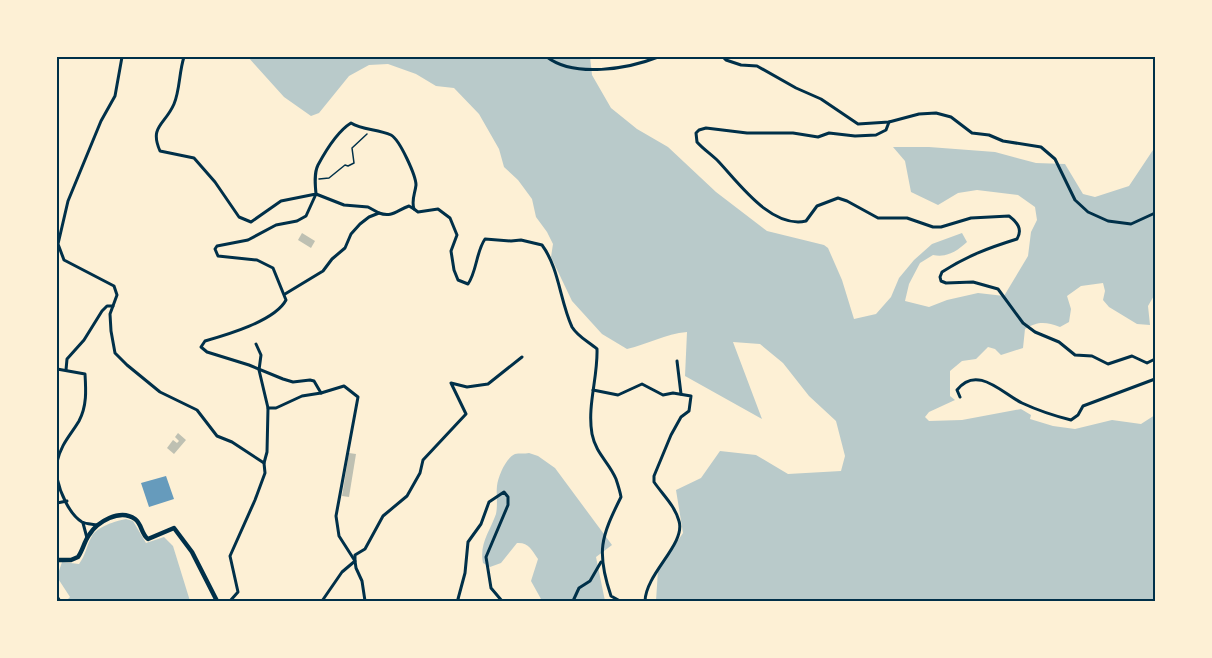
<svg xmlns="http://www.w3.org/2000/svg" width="1212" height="658" font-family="Montserrat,sans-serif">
	<rect width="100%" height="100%" fill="#fdf0d5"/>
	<g fill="#b9caca">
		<path d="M248 57H590L592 75 611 108 637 129 668 147 716 192 767 231 824 245 828 248 842 280 854 319 876 314 891 297 899 278 914 260 932 244 962 233 967 242C957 251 947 258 933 255L920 263 909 284 905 301 929 307 947 300 978 293 1004 296 1028 256 1031 232 1037 220 1035 207 1018 195 977 190 958 193 938 205 911 192 905 161 893 147H929L995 152 1036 163 1065 164 1083 194 1095 197 1129 186 1155 147V294L1148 306 1150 325 1137 324 1109 307 1103 300 1105 291 1103 283 1081 286 1067 296 1071 309 1069 322 1060 327C1046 322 1038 321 1025 329L1023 348 1001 355 995 349 988 347 976 359 962 361 950 371V396L955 400 929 412 925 417 929 421 962 420 1021 409 1031 415 1030 419 1053 426 1075 429 1112 420 1141 424 1155 415V601H656L658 570 683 533 676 490 701 478 720 451 756 455 788 474 841 471 845 456 836 421 809 396 783 363 760 344 733 342 762 419 685 376 687 332C665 334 648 344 627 349L602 334 572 301 551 257 553 244 547 232 536 217 532 199 518 180 504 167 499 149 479 114 454 88 436 86 416 74 388 64 369 65 349 76 319 113 311 116 284 97Z"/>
		<path d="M529 453 538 456 555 468 612 545 596 557 605 601H544L541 599 531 581 538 559C532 550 528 542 517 543L501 563 490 567 483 563C479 544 490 531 496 514 498 504 496 495 497 486 498 476 506 458 515 454 519 453 525 454 529 453Z"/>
		<path d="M126 519 133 521 146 543 164 537 173 546 190 601H66L70 597 57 577 62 562 79 564C86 555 86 546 92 536 97 527 115 521 126 519Z"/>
	</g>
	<polygon fill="#669bbc" points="166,476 174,499 149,507 141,483"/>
	<g fill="#bec0b2">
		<polygon points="302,233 315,241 311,248 298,240"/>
		<polygon points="178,433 186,440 174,454 167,448 173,440 177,443 179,441 175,437"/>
		<polygon points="349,453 356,454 349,497 342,496"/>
	</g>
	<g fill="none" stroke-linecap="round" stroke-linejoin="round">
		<polyline stroke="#003049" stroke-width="1.5" points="319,179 329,178 345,165 348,166 354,163 352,148 367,134"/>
		<g stroke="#003049" stroke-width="3">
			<polyline points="122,57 115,96 101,121 68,201 58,244 64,260 114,286 117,295 110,314 111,331 115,353 127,365 160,392 197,410 217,436 232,442 264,463 265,473 255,500 230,556 238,592 230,601"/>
			<path d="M184 57C179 72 180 90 174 104 165 125 149 126 160 151L194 158 215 182 239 217 251 222 281 201 316 194C315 184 314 173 318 165 325 152 338 131 351 123 362 130 378 129 391 135 400 140 416 176 416 185 415 194 411 200 414 209L418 212 438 209 450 218 457 235 451 251 454 270 458 280 468 284C477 271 476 252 485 239L511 241 521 240 542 245C559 268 560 301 572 327 578 337 589 342 597 349 598 377 587 406 592 434 596 454 609 462 616 479 618 485 620 491 621 497 601 537 596 552 611 596L620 601"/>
			<path d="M547 57C574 78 628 69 658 57"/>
			<polyline points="723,57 726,60 741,65 757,66 796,88 821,99 858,124 889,122 919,114 936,113 951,117 972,133 989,135 1003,141 1041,147 1055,159 1075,200 1088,212 1108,221 1131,224 1155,213"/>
			<path d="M889 122 886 130 876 135 855 136 829 133 818 137 793 133H747L706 128 699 130 696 133 697 142C703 149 711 154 718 161 738 182 771 229 806 221L817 206 838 198 847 201 878 218H907L933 227H941L971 218 1009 216C1017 222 1023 229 1017 239 988 248 967 256 942 272L940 277 941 281 946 283 973 282 998 289 1023 323 1035 332 1059 342 1075 355 1092 356 1108 364 1132 356 1147 363 1155 359"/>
			<path d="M285 294 323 271 332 259 345 248 351 234 360 224 369 217 379 213C392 218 397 210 409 206L414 209"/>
			<polyline points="256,344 261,355 259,370 268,408 267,452 264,463"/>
			<polyline points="677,361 681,394"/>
			<path d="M57 369 85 374C86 390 87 406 79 421 70 436 61 444 57 462"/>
			<polyline points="66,370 67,359 84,340 102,311 107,306 113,306"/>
			<path d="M593 390 618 395 642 384 663 395 673 393 691 396 689 411 681 417 671 435 654 476V482C663 495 675 506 679 521 686 544 646 573 645 601"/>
			<polyline points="321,393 344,386 358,397 336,516 339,536 355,561 356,568 362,581 365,601"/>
			<path d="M960 397 957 390C977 364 1003 394 1022 403 1037 410 1055 416 1071 420L1078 415 1083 406 1155 379"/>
			<path d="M268 408H276L302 396 321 393 314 381 310 380 293 382 283 379 249 365 207 352 201 347 205 341C226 335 275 321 286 300L273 268 257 260 218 256 215 249 217 246 248 240 276 225 297 221 306 216 316 194 344 205 368 207 379 213"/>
			<path d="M57 478C60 492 69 514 82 522 86 524 92 524 97 525"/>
			<polyline points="57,503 67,501"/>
			<polyline points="83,523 87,538"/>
			<polyline points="322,601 342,572 355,561 355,555 365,549 383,516 407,496 420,473 423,460 466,414 451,383 467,387 488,384 522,357"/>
			<polyline points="460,601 458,599 465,573 468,542 481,524 489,502 504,492 508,497 508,505 486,557 491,588 502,601"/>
			<polyline points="573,601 579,588 590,581 601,562"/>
		</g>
		<g stroke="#003049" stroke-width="4.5">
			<path d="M57 560H71L78 557C83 550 84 542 89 535 97 522 120 508 135 519 142 524 141 534 148 539L174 528 192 552 217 601"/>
			<polyline points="57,598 59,601"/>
		</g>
	</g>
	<rect width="1212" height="658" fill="none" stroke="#fdf0d5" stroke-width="117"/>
	<rect x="58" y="58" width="1096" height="542" fill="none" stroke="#003049" stroke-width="2"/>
</svg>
